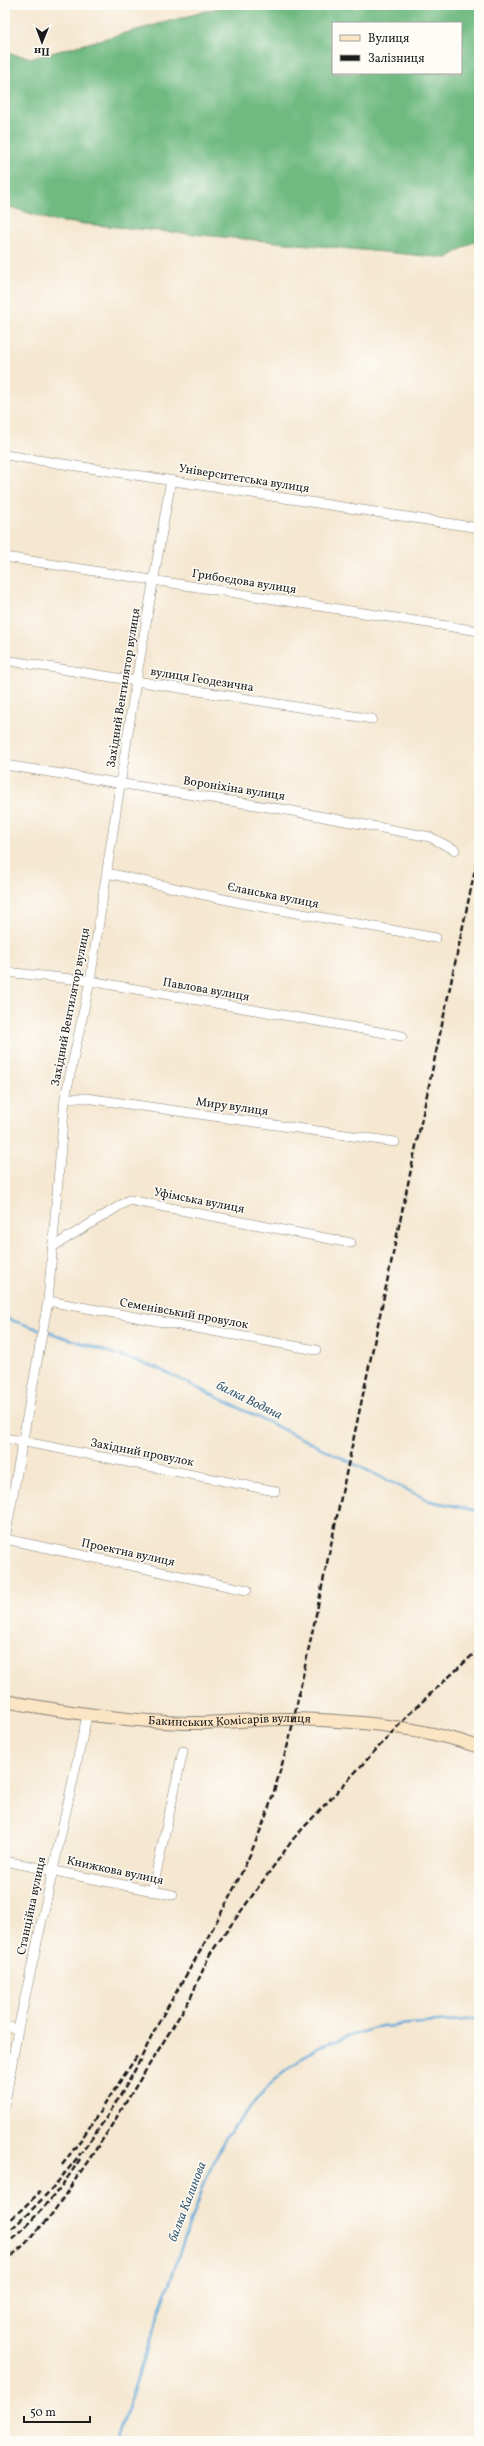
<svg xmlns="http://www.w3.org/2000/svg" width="484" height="2446" font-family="Vollkorn,serif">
	<rect width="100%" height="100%" fill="#fdfcf7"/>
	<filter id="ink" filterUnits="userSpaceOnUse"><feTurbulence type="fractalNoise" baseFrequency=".025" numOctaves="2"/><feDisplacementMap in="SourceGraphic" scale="8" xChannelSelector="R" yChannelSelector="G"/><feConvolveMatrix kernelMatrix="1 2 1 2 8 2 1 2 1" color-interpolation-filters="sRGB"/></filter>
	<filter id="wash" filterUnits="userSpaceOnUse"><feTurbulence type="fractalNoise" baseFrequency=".012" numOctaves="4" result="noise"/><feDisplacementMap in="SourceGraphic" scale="16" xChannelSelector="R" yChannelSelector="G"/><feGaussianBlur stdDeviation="0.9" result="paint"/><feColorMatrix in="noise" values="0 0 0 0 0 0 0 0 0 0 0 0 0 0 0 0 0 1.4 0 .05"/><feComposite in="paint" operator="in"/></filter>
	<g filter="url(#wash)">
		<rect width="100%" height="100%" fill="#f5e7d0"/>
		<path fill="#70ba81" stroke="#466b4e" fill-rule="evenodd" d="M229 5H479V238L447 258 53 221 5 205V53L33 58ZM333 23H461V73H333Z"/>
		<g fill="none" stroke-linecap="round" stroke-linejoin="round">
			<g stroke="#61a8d8" stroke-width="2.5">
				<polyline points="5,1318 41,1330"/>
				<polyline points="45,1331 157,1368 430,1501 479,1511"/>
				<polyline points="116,2441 203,2184 227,2135 274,2080 317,2047 381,2026 479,2019"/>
			</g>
		</g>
	</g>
	<g filter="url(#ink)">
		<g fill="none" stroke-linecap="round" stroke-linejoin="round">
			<defs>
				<g id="street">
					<polyline points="5,455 479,528"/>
					<polyline points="5,557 479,631"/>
					<polyline points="5,660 372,719"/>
					<polyline points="5,765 287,810 430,837 455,850"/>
					<polyline points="107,873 241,903 436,938"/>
					<polyline points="5,972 90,981 402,1036"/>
					<polyline points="65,1098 86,1098 395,1142"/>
					<polyline points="54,1246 129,1200 351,1243"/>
					<polyline points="48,1301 316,1350"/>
					<polyline points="5,1438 275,1491"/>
					<polyline points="5,1539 48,1301 65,1098 90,981 136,681 171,480"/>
					<polyline points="5,1539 247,1590"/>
					<polyline points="5,1861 173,1895"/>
					<polyline points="152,1892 183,1751"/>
					<polyline points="5,2026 18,2029"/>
					<polyline points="5,2103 18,2029 87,1716"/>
				</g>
				<g id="secondary">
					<path id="s1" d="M5 1701C65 1712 124 1721 185 1723 221 1724 258 1718 294 1719 356 1721 420 1726 479 1747"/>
				</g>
			</defs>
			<use href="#street" stroke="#888276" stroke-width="10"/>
			<use href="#secondary" stroke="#888276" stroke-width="14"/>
			<use href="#street" stroke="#fff" stroke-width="9"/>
			<use href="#secondary" stroke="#fce5c4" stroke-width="12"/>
			<g stroke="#1c1c1c" stroke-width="2.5" stroke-dasharray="6 3" stroke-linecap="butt">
				<polyline points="62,2165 83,2137 137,2056"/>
				<polyline points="5,2225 40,2192"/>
				<path d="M5 2234C52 2196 100 2132 130 2079 142 2058 151 2036 163 2015 197 1956 232 1899 258 1836 271 1806 279 1773 289 1741L479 851"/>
				<path d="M5 2244C34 2221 60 2191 80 2159"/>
				<polyline points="5,2262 26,2243 52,2214 105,2136 190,1999 210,1954 294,1838 413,1710 479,1649"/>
			</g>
		</g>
	</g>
	<g text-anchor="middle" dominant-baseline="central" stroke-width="3" stroke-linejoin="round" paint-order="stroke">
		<g font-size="12" fill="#1c1c1c" stroke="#fdfcf7">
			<text transform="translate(244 479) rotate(9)">Університетська вулиця</text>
			<text transform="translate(244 582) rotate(9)">Грибоєдова вулиця</text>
			<text transform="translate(202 680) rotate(9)">вулиця Геодезична</text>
			<text transform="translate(124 688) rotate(-81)">Західний Вентилятор вулиця</text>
			<text transform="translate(234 789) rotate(9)">Вороніхіна вулиця</text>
			<text transform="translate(273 896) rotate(11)">Єланська вулиця</text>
			<text transform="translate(206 990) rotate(10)">Павлова вулиця</text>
			<text transform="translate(71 1007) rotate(-79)">Західний Вентилятор вулиця</text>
			<text transform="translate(232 1107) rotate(8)">Миру вулиця</text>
			<text transform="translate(199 1201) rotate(11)">Уфімська вулиця</text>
			<text transform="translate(184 1314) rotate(10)">Семенівський провулок</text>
			<text transform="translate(142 1453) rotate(11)">Західний провулок</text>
			<text transform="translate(128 1553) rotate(12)">Проектна вулиця</text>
			<text stroke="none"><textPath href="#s1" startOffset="226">Бакинських Комісарів вулиця</textPath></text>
			<text transform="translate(115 1871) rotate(12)">Книжкова вулиця</text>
			<text transform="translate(32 1906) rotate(-78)">Станційна вулиця</text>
		</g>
		<g font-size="13" font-style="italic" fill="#3b5b71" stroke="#fdfcf7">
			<text transform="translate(249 1401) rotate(26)">балка Водяна</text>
			<text transform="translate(188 2202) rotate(-69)">балка Калинова</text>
		</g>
	</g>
	<rect width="484" height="2446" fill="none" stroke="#fdfcf7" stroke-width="20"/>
	<rect x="332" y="22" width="130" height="52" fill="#fdfcf7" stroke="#a3a29f"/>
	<rect x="340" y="35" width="20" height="6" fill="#fce5c4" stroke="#a3a29f"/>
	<text x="368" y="42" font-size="12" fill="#1c1c1c">Вулиця</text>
	<rect x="340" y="55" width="20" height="6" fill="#1c1c1c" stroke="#a3a29f"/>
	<text x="368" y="62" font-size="12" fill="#1c1c1c">Залізниця</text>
	<g transform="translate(42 42) rotate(181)" stroke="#fdfcf7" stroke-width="3" paint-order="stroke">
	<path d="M0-3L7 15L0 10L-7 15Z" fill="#1c1c1c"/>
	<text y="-6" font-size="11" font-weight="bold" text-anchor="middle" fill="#1c1c1c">Пн</text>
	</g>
	<path d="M24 2416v6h66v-6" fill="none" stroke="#1c1c1c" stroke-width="2"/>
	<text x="30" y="2416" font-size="12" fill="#1c1c1c" stroke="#fdfcf7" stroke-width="3" paint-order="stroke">50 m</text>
</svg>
